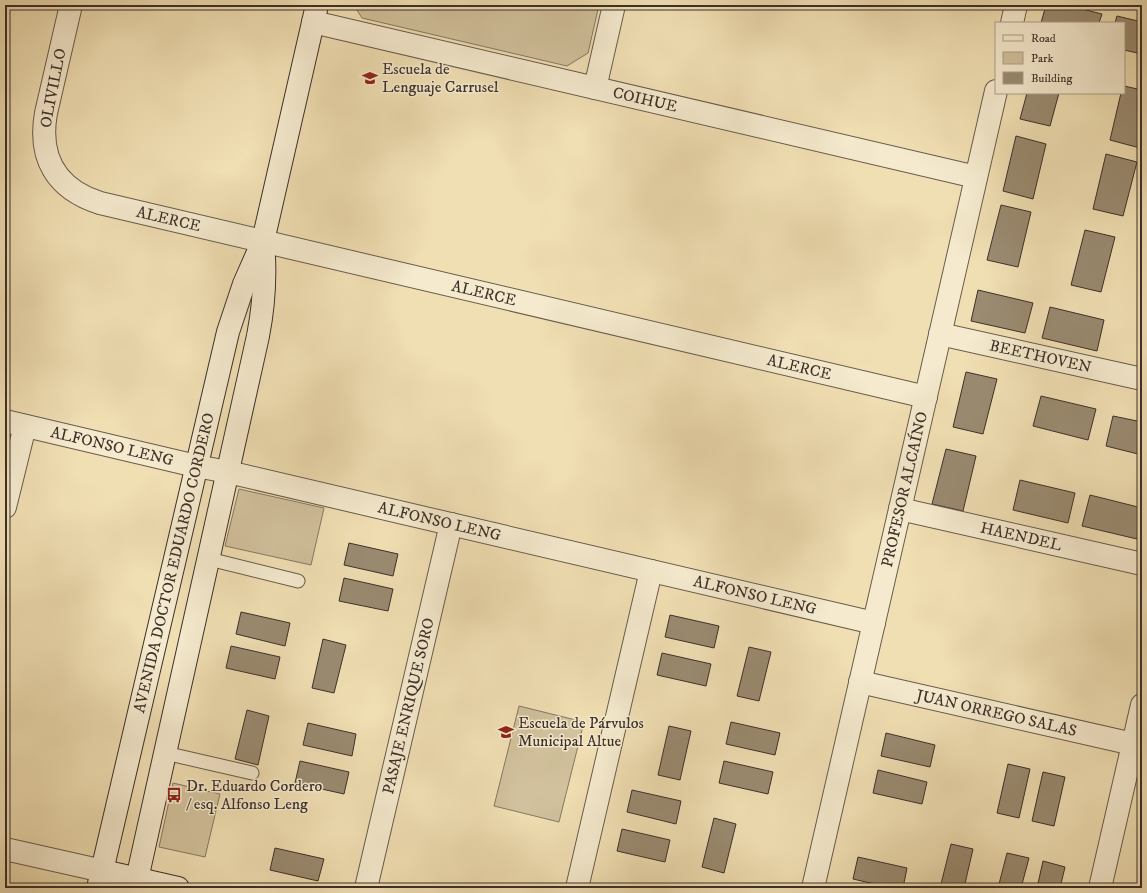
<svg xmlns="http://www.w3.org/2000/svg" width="1147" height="893" font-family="'IM FELL DW Pica',serif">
	<rect width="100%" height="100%" fill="#f0dfb3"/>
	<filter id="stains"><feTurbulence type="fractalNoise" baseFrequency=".005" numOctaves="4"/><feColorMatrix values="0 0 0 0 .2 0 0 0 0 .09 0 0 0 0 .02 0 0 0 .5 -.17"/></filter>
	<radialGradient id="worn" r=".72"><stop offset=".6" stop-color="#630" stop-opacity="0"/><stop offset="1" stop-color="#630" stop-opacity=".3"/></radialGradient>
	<g fill="#d1c19c" stroke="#867863">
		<polygon points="355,5 599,5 588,53 567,66 362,18 355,7"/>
		<polygon points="239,489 324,508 311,565 225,546"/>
		<polygon points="519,706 584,722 559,822 494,806"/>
		<polygon points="173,783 220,794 205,857 159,847"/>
	</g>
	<g fill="#9a8b71" stroke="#3c302a">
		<polygon points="1046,5 1066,5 1102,14 1099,23 1041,23"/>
		<polygon points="1117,16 1142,22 1142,54 1124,50 1124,23 1115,23"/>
		<polygon points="1124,86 1142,90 1142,140 1140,148 1110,140 1121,93 1124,93"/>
		<polygon points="1027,93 1059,93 1050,126 1020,119"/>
		<polygon points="1016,136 1046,144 1033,199 1003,191"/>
		<polygon points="1106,154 1137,162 1123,216 1093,209"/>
		<polygon points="1001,205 1031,212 1018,267 987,260"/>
		<polygon points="1085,230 1115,237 1101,292 1071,285"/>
		<polygon points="978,290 1033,303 1025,333 971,321"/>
		<polygon points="1050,307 1104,320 1097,351 1042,338"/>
		<polygon points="966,372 997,379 983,434 953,427"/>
		<polygon points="1041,396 1096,409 1088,440 1033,426"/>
		<polygon points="1113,416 1142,422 1142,455 1106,446"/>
		<polygon points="946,449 976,456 963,511 932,504"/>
		<polygon points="1020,480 1075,493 1068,523 1013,510"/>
		<polygon points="1090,495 1142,508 1142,517 1137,539 1082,526"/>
		<polygon points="349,543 398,554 393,576 344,565"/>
		<polygon points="344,578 393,589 388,611 339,601"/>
		<polygon points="241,612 290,623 285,646 236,634"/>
		<polygon points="670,615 719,626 714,648 665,637"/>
		<polygon points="323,639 346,645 334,693 312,688"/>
		<polygon points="231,646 280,657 275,679 226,668"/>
		<polygon points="749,647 771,652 759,701 737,696"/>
		<polygon points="662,653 711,664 706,686 657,675"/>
		<polygon points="247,710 269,716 258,765 235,759"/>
		<polygon points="731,722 780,733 775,755 726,744"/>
		<polygon points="308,723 356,734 352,756 303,745"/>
		<polygon points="669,726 691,731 680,780 658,775"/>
		<polygon points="886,733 935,745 930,767 881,756"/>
		<polygon points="300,761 349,772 344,794 295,783"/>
		<polygon points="724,761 773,772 768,794 719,783"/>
		<polygon points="1008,764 1030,769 1019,818 997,813"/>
		<polygon points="878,770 927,782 922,804 873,793"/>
		<polygon points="1043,772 1065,777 1054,826 1032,821"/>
		<polygon points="632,790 681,801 676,824 627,812"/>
		<polygon points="714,818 736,824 724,873 702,867"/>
		<polygon points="622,829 670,840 665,862 617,851"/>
		<polygon points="951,844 973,849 964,888 940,888"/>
		<polygon points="275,848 324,859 318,881 270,870"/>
		<polygon points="1007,853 1029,858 1021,888 998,888"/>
		<polygon points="858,857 907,868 903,888 892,888 853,879"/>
		<polygon points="1043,861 1065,867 1060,888 1037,888"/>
	</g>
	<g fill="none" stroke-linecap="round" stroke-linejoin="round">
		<defs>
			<g id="lane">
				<polyline points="209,559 298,581"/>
				<polyline points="165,753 252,773"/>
			</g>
			<g id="street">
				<path id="s1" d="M71 5 46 113C38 158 56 189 100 203L926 397"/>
				<path id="s2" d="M313 22 976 177"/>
				<polyline points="1012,23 1016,5"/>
				<polyline points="595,88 614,5"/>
				<path id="s3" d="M940 334 1142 379"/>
				<path id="s4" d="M5 421 196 466 228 472 874 623"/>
				<polyline points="5,507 25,426"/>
				<path id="s5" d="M900 509 1142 564"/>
				<path id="s6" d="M860 682 1133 744"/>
				<polyline points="5,849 103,871"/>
				<path id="s7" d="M366 888 451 524"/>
				<polyline points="577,888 651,571"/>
				<path id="s8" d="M813 888 996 91"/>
				<polyline points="1100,888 1142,705"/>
			</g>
			<g id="secondary">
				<polyline points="103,871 178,888"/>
				<path id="s9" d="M98 888 228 332 244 284 263 241 317 5"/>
				<path d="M135 888 258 336C264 305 266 275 263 243"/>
			</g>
		</defs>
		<use href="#lane" stroke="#695c4c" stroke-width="15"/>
		<use href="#street" stroke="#695c4c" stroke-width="24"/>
		<use href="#secondary" stroke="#3c302a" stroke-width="24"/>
		<use href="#lane" stroke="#f5eace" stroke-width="13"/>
		<use href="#street" stroke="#f5eace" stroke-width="22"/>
		<use href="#secondary" stroke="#f5eace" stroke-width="22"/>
	</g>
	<defs>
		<symbol id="school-bare" viewBox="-9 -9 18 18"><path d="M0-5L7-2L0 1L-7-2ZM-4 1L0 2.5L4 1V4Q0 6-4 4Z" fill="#8f2418" stroke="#f5eace" stroke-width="2.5" paint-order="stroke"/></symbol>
		<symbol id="bus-bare" viewBox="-9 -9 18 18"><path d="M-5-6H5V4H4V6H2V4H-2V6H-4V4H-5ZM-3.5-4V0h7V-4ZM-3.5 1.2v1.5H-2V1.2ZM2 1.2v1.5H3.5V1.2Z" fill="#8f2418" stroke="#f5eace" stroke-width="2.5" paint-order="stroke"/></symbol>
	</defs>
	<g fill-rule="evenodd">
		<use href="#school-bare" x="359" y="67" width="22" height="22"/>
		<use href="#school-bare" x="495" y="721" width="22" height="22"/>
		<use href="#bus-bare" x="163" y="784" width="22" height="22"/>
	</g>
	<g text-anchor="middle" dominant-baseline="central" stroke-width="3" stroke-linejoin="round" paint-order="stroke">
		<g font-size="16" fill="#3c302a" stroke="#f5eace" text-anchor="start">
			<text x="382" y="69">Escuela de<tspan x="382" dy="18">Lenguaje Carrusel</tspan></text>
			<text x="518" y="723">Escuela de Párvulos<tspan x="518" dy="18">Municipal Altue</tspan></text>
			<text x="186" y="786">Dr. Eduardo Cordero<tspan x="186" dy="18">/ esq. Alfonso Leng</tspan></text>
		</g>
		<g font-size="16" fill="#3c302a" stroke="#f5eace">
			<text transform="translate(53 88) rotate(-79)">OLIVILLO</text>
			<text stroke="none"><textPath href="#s2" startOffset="341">COIHUE</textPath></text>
			<text stroke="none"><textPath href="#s1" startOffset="298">ALERCE</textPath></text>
			<text stroke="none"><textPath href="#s1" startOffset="622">ALERCE</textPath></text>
			<text stroke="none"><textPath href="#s3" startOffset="103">BEETHOVEN</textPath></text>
			<text stroke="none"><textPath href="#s1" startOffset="946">ALERCE</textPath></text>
			<text stroke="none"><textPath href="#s4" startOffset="110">ALFONSO LENG</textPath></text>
			<text stroke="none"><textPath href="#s8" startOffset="409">PROFESOR ALCAÍNO</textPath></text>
			<text stroke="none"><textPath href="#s4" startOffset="446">ALFONSO LENG</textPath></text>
			<text stroke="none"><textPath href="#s5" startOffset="124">HAENDEL</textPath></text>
			<text stroke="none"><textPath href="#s9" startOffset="334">AVENIDA DOCTOR EDUARDO CORDERO</textPath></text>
			<text stroke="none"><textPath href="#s4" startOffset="770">ALFONSO LENG</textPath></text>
			<text stroke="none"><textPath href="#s7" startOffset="187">PASAJE ENRIQUE SORO</textPath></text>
			<text stroke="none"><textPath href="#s6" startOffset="140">JUAN ORREGO SALAS</textPath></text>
		</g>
	</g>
	<rect width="1147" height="893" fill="none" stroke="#f0dfb3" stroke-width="20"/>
	<rect x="6" y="6" width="1135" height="881" fill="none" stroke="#3c302a" stroke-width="2"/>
	<rect x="10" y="10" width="1127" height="873" fill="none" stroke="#3c302a"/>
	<rect x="995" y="22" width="130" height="72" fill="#f5eace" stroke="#aba08c"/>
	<rect x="1003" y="35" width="20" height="6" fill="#f5eace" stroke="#aba08c"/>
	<text x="1031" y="42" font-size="12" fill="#3c302a">Road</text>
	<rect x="1003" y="52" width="20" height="12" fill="#d1c19c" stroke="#aba08c"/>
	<text x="1031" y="62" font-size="12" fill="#3c302a">Park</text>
	<rect x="1003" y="72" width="20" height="12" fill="#9a8b71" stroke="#aba08c"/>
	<text x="1031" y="82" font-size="12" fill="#3c302a">Building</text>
	<rect width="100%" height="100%" filter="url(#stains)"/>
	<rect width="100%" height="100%" fill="url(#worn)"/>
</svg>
